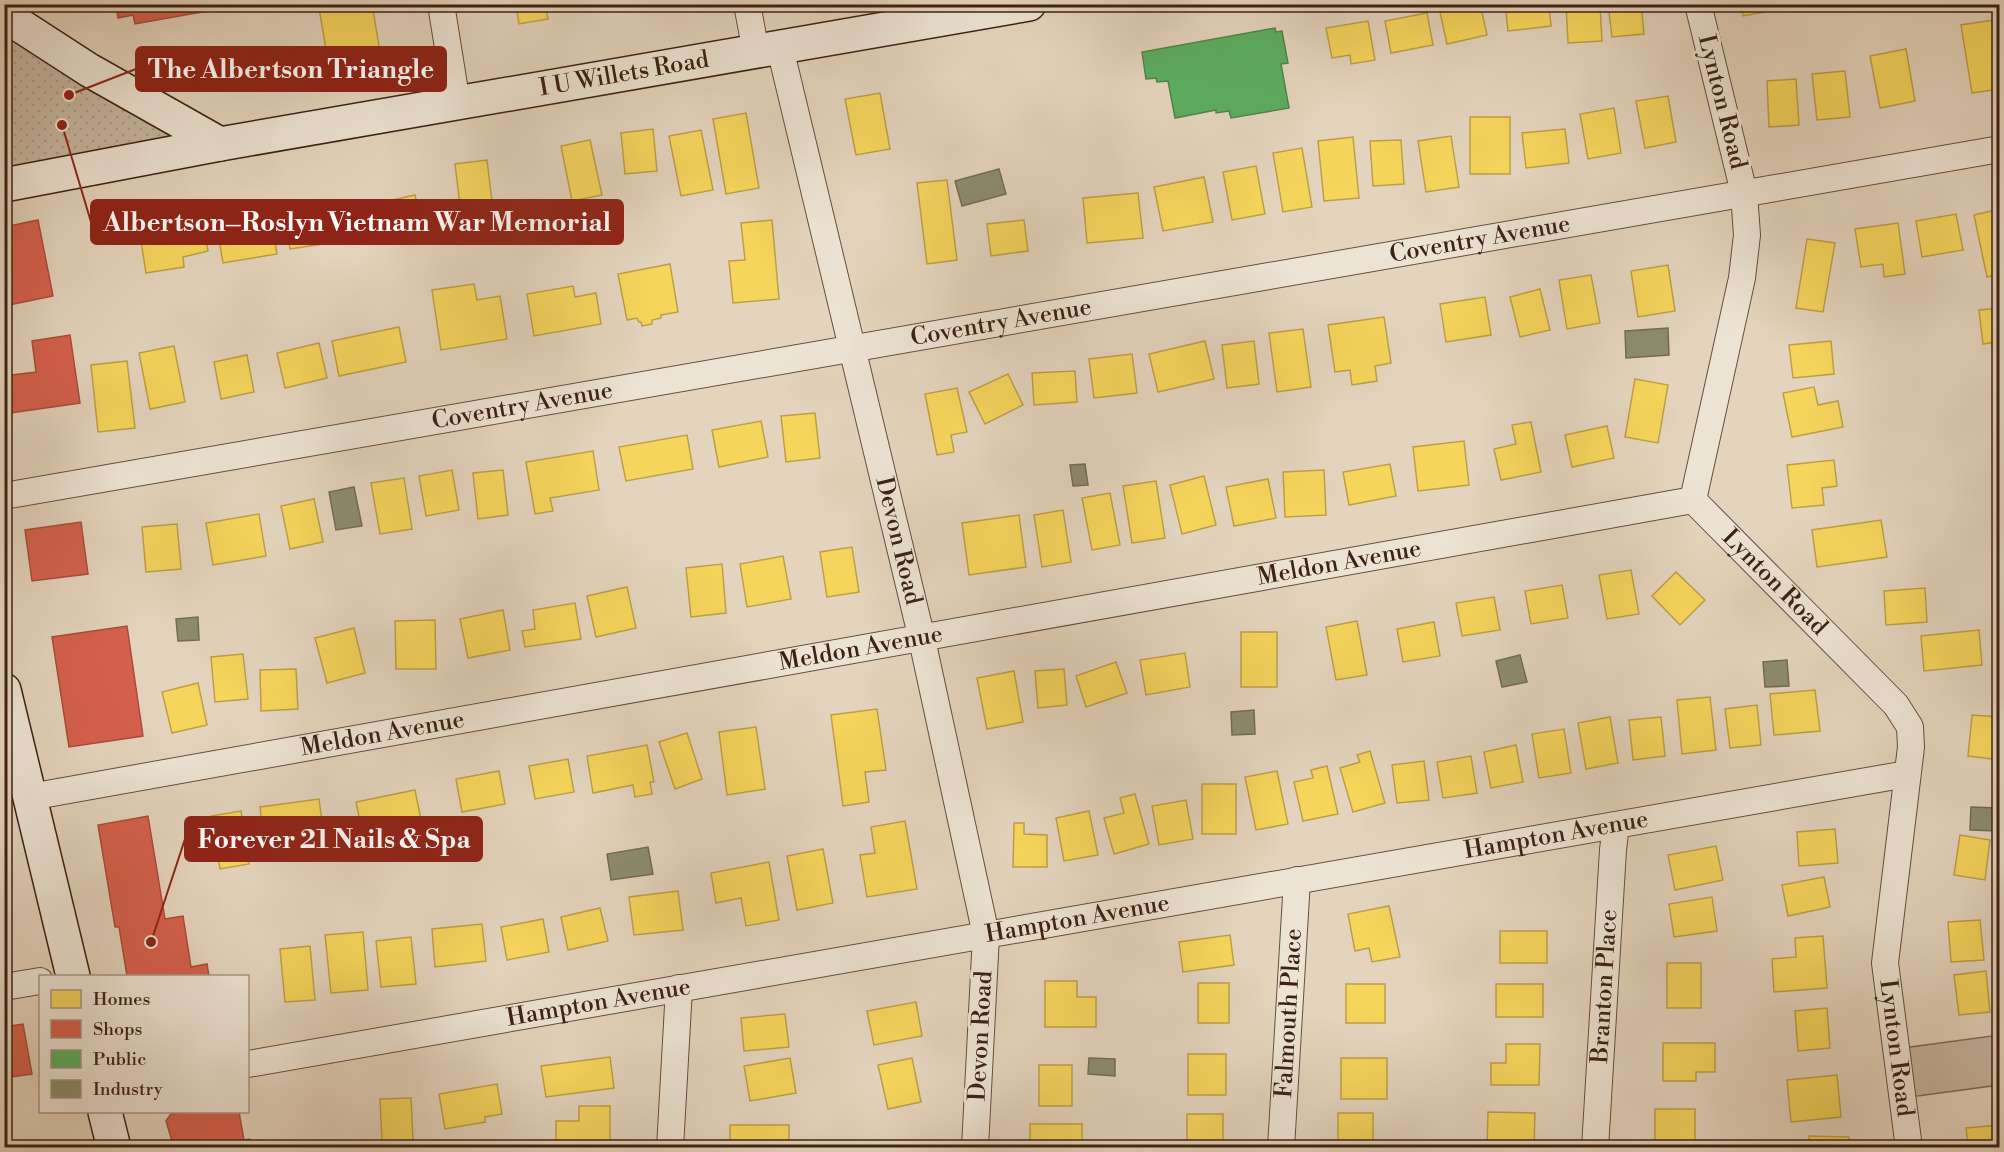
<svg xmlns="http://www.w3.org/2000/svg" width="2004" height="1152" font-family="'Libre Bodoni',serif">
	<defs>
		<pattern id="park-dots" width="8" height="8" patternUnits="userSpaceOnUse" patternTransform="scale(1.5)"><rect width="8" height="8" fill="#c7b6a0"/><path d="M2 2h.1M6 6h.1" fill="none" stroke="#ac9c89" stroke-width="1.8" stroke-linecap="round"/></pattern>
	</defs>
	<rect width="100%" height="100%" fill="#e4d4bd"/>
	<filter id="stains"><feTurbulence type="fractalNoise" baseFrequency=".00333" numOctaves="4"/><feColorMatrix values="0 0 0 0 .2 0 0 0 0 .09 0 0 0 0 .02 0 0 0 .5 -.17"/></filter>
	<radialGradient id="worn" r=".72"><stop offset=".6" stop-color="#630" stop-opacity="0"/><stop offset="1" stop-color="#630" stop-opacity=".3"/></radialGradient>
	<polygon fill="#c7b6a0" stroke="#826c5a" stroke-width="1.5" points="1999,1035 1999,1085 1903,1098 1896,1049"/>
	<polygon fill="url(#park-dots)" stroke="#826c5a" stroke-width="1.5" points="4,17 220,144 5,186"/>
	<g fill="#f6d55c" stroke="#be9f46" stroke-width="1.5">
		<polygon points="339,4 372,4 381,58 329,67 319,8"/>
		<polygon points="504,4 545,4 548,19 519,24 516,6 505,8"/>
		<polygon points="1473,4 1480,4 1487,35 1447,44 1440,12"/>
		<polygon points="1505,4 1549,4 1551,26 1508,31"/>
		<polygon points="1566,4 1600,4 1602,41 1568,43"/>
		<polygon points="1608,4 1641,4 1644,34 1612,37"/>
		<polygon points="1741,4 1809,4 1743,16"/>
		<polygon points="1427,13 1433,45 1391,53 1385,21"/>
		<polygon points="2000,19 2000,89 1972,93 1961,25"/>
		<polygon points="1368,21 1375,60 1351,64 1350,55 1332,58 1326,28"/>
		<polygon points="1906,49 1915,101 1880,108 1870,56"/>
		<polygon points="1845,71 1850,117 1817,120 1812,74"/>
		<polygon points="1796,79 1799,125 1769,127 1767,81"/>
		<polygon points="880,93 890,149 856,155 845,99"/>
		<polygon points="1668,96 1676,142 1645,148 1636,101"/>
		<polygon points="1614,108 1621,153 1588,159 1580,114"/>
		<polygon points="746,113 759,188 726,194 713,119"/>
		<rect x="1470" y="117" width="40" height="57"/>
		<polygon points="653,129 657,171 625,174 621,133"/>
		<polygon points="1565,129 1569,163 1526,168 1522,133"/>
		<polygon points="701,130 713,190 681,196 669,136"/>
		<polygon points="1451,136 1459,187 1426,192 1418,141"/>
		<polygon points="1353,137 1359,198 1324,201 1318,141"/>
		<polygon points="590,140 602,195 572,201 561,146"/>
		<polygon points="1401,140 1404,184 1373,186 1370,141"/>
		<polygon points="1302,148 1312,207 1283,212 1273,153"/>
		<polygon points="487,160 492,201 460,205 455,164"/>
		<polygon points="1256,166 1265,214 1232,220 1223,172"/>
		<polygon points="1204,177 1213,222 1163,231 1154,187"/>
		<polygon points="947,180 957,260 927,264 917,183"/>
		<polygon points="1138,193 1143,238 1087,243 1083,198"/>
		<polygon points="415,195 422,225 367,236 361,207"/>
		<polygon points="2000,209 2000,274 1987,277 1974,215"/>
		<polygon points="332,211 336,242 290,249 285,217"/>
		<polygon points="193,213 194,221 203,219 208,251 183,257 184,267 146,273 140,235 160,232 159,226 173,224 172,217"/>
		<polygon points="1956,214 1963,250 1922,257 1916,221"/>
		<polygon points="271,220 277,254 223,263 217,228"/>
		<polygon points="772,220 779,299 733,303 729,261 745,260 741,223"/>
		<polygon points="1024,220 1028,251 991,256 987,224"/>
		<polygon points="1898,223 1905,274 1884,277 1883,264 1861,267 1855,229"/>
		<polygon points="1807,239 1835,243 1823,312 1796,308"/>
		<polygon points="670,264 678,312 661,315 661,318 652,320 652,324 642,326 641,322 639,322 637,318 627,320 618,274"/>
		<polygon points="1668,265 1675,311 1638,317 1631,271"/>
		<polygon points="1591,275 1600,323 1567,329 1559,280"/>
		<polygon points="474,284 477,300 500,296 507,339 441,350 432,290"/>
		<polygon points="573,286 575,297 596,293 601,324 534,336 527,294"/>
		<polygon points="1540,289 1550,330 1520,337 1510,297"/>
		<polygon points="1485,297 1491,335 1446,342 1440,304"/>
		<polygon points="2000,308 2000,341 1983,344 1979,310"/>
		<polygon points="1384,317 1391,363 1375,366 1377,381 1352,385 1350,370 1335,372 1328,325"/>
		<polygon points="399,327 406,362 339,376 332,341"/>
		<polygon points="1303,329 1311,387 1277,392 1269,333"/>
		<polygon points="1205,341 1214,379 1158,392 1149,354"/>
		<polygon points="1254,341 1259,384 1227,388 1222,345"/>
		<polygon points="1831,341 1834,374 1793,378 1789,345"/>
		<polygon points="319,343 327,378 285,388 277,353"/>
		<polygon points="174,346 185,402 150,409 139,353"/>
		<polygon points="1132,354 1137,393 1094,398 1089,359"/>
		<polygon points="247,355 254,392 221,399 214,362"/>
		<polygon points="127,361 135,428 98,432 91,365"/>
		<polygon points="1075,371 1077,402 1034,405 1032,373"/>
		<polygon points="1008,374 1023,405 985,424 969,392"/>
		<polygon points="1635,379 1668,385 1658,443 1625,437"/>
		<polygon points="1814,387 1818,405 1838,401 1843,427 1792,437 1783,393"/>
		<polygon points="957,388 967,432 951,435 954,452 937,455 925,394"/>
		<polygon points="815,413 820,458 786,462 781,416"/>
		<polygon points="761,421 768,457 719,467 712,430"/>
		<polygon points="1531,422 1541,472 1501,480 1494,449 1516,444 1512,425"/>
		<polygon points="1607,426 1614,458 1572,467 1565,435"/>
		<polygon points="687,435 693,469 626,481 619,447"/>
		<polygon points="1464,441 1469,485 1418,491 1413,447"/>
		<polygon points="593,451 599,490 550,498 553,511 535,514 526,462"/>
		<polygon points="1834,460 1837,486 1822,488 1824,505 1792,508 1787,465"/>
		<polygon points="1390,464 1396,496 1349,505 1343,472"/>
		<polygon points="452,470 459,510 426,516 419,476"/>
		<polygon points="503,470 508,515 478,519 473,473"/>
		<polygon points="1324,470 1326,515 1285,517 1283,472"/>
		<polygon points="1204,476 1216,525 1182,534 1170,485"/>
		<polygon points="404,478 412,529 380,534 371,483"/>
		<polygon points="1268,479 1276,518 1234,526 1226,487"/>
		<polygon points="1156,481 1165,538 1132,543 1123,486"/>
		<polygon points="1110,493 1120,545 1092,550 1082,498"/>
		<polygon points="314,499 323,542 290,549 281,506"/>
		<polygon points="1063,510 1071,562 1042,567 1034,515"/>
		<polygon points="259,514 266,556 213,565 206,523"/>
		<polygon points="1019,515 1026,567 969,575 962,523"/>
		<polygon points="1881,520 1887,557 1817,567 1812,530"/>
		<polygon points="177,524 181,569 146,572 142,527"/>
		<polygon points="852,547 859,592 827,597 820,552"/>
		<polygon points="783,556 791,599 747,607 740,564"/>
		<polygon points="722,564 726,613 691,617 686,568"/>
		<polygon points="1631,570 1639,614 1607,619 1599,575"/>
		<polygon points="1676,572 1705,600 1680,625 1652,596"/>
		<polygon points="1562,585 1568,618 1531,624 1525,591"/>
		<polygon points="627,587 636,628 596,637 587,596"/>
		<polygon points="1925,588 1927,622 1886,625 1884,591"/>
		<polygon points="1494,597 1500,630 1462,636 1456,603"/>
		<polygon points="575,603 581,639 525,647 522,631 535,629 533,610"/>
		<polygon points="503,610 510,650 468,658 460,619"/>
		<polygon points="435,620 436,669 396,669 395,621"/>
		<polygon points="1357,621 1367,675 1336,680 1326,627"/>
		<polygon points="1434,622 1440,656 1403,662 1397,629"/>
		<polygon points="354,628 365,673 327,683 315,638"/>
		<polygon points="1979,630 1982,665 1924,671 1921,636"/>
		<rect x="1241" y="632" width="36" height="55"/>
		<polygon points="1185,653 1190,687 1146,695 1140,660"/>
		<polygon points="243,654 248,699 215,702 211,657"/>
		<polygon points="1116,662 1127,693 1086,707 1076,676"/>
		<polygon points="296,669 298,709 261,711 260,670"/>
		<polygon points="1064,669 1067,705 1038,708 1035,671"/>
		<polygon points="1014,671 1023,722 987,729 977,678"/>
		<polygon points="198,683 207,725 172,733 162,692"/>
		<polygon points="1815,690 1820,731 1774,735 1770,694"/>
		<polygon points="1710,697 1716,750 1682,754 1677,700"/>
		<polygon points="1757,705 1761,745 1730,748 1725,709"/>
		<polygon points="877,709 886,770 865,772 869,802 843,806 831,715"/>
		<polygon points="1972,715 2000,717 2000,760 1968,756"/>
		<polygon points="1610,717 1618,763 1586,769 1578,723"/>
		<polygon points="1661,717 1665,756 1633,760 1629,720"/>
		<polygon points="756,727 765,789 727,795 719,732"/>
		<polygon points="1564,729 1571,773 1539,778 1532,734"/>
		<polygon points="687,733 702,779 675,789 659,742"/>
		<polygon points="647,745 654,782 650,782 652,794 635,797 633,785 593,793 587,756"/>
		<polygon points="1516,745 1523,782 1491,788 1484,752"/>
		<polygon points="1370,751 1385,803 1353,812 1340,768 1360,762 1357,755"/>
		<polygon points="1471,756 1477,793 1443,798 1437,762"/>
		<polygon points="568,759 574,792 535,799 529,766"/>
		<polygon points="1424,761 1429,800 1397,803 1392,765"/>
		<polygon points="1327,766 1338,814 1303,821 1294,782 1313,778 1311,770"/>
		<polygon points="499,771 505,804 462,812 456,779"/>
		<polygon points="1277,771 1288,824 1256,830 1245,777"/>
		<rect x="1202" y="784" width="34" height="50"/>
		<polygon points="415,790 424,834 365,846 356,802"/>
		<polygon points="1135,794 1149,844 1114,854 1104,818 1124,813 1120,798"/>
		<polygon points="319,799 325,844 265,851 260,807"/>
		<polygon points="1186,800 1193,839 1159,845 1152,806"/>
		<polygon points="241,811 249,864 220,869 211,816"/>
		<polygon points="1089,811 1098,855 1064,861 1056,818"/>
		<polygon points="905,821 917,889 867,897 860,855 875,853 871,827"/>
		<polygon points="1014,823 1024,823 1024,834 1047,835 1047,867 1013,867"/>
		<polygon points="1835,829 1838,863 1799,866 1797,832"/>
		<polygon points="1960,835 1990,840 1985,880 1954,875"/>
		<polygon points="1716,846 1723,880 1675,890 1668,855"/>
		<polygon points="823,849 833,903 797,910 787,856"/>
		<polygon points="769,862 779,920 746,926 741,898 716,903 711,873"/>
		<polygon points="1824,877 1830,907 1788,916 1782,885"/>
		<polygon points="678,891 683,930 634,935 629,897"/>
		<polygon points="1712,897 1717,931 1674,937 1669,904"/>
		<polygon points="1389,906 1400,957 1372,962 1369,948 1355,951 1348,914"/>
		<polygon points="600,908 608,941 568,950 561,917"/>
		<polygon points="543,919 549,952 507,960 501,927"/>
		<polygon points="1980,920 1984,960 1951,962 1948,922"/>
		<polygon points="482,924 486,961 435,967 432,929"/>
		<rect x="1500" y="931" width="47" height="32"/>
		<polygon points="363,932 368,990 331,993 325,935"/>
		<polygon points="1230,935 1234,965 1183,972 1179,942"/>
		<polygon points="1823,936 1827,988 1774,992 1772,959 1796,957 1795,938"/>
		<polygon points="411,937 416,984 381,987 376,941"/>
		<polygon points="310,946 315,1000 285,1002 280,949"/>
		<rect x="1667" y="963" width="34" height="45"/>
		<polygon points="1986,971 1990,1012 1959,1015 1954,975"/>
		<polygon points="1045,981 1077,981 1077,997 1096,997 1096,1027 1045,1027"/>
		<rect x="1198" y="983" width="31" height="40"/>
		<rect x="1346" y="984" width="39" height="39"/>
		<rect x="1496" y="984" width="47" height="33"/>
		<polygon points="916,1002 922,1036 874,1045 867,1011"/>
		<polygon points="1827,1008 1830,1048 1798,1051 1795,1011"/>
		<polygon points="785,1014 789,1047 744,1051 741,1018"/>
		<polygon points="1663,1043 1715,1043 1715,1072 1696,1072 1696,1081 1663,1081"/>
		<polygon points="1506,1044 1540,1044 1539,1085 1491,1085 1491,1063 1506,1063"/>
		<rect x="1188" y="1054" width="38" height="41"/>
		<polygon points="610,1057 614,1088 546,1097 541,1066"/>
		<polygon points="790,1058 796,1093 750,1101 744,1066"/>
		<polygon points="912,1058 921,1102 888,1109 878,1065"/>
		<rect x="1341" y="1058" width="46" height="41"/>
		<rect x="1039" y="1065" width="33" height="41"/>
		<polygon points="1837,1075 1841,1117 1791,1122 1787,1080"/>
		<polygon points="497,1084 502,1114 485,1117 485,1122 445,1129 439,1094"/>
		<polygon points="411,1098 413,1140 382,1142 380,1099"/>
		<polygon points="579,1106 610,1106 610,1148 556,1148 556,1121 579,1121"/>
		<rect x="1655" y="1109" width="40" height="39"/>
		<polygon points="1488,1112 1535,1113 1534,1148 1487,1148"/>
		<rect x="1338" y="1113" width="35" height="35"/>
		<rect x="1187" y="1114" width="36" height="34"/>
		<rect x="1030" y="1124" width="52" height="24"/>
		<rect x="730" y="1125" width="59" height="23"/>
		<polygon points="1999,1125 2000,1148 1968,1148 1966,1128"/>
		<polygon points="1809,1136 1849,1137 1849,1148 1809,1148"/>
		<rect x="870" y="1146" width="39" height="2"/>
	</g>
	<g fill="#d6604d" stroke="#a84d3c" stroke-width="1.5">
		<polygon points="116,4 247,4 135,24 133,15 118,18"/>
		<polygon points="38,220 53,296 4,306 4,227"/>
		<polygon points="70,335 80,403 4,414 4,376 36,372 32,341"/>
		<polygon points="81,522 88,574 32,581 25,530"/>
		<polygon points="127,626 143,736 69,747 52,637"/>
		<polygon points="148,816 165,919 183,916 191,967 207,964 209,976 127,976 119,927 115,927 98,825"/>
		<polygon points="23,1024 32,1074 4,1078 4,1027"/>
		<polygon points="190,1112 239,1112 244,1140 250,1139 252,1146 272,1143 273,1148 174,1148 166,1121 171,1114"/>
	</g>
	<g fill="#5aae61" stroke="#51844a" stroke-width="1.5">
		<polygon points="1275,28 1276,32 1282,31 1288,63 1281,64 1289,108 1231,118 1229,111 1216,113 1216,110 1175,118 1168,81 1157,82 1156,78 1146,79 1142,52"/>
		<polygon points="9,122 11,133 4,134 4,123"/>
	</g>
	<g fill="#8c8c6e" stroke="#746c53" stroke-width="1.5">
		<polygon points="999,169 1006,194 962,206 955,181"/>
		<polygon points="1668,328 1669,355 1626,358 1625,331"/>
		<polygon points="1085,464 1088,485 1073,486 1070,465"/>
		<polygon points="354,487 362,526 336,530 329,492"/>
		<polygon points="198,617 199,640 178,641 176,619"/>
		<polygon points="1520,655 1527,682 1502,687 1496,661"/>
		<polygon points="1787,660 1789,686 1765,687 1763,662"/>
		<polygon points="1254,710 1255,734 1232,735 1231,712"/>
		<polygon points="1971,807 1998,808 1997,831 1970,830"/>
		<polygon points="648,847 653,874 611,880 607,854"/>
		<polygon points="1089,1058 1115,1059 1115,1076 1088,1074"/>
	</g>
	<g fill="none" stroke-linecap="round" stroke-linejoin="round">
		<defs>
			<g id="street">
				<polyline points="441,4 457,104"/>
				<polyline points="747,4 756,52"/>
				<path id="s1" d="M780 48 921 635 986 935 975 1148"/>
				<path id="s2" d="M4 496 2000 149"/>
				<path id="s3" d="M1693 500 1896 705 1910 727 1911 747 1885 963 1909 1148"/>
				<polyline points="1693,500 1742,278 1747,235 1744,193 1698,4"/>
				<path id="s4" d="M30 797 1693 500"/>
				<polyline points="4,987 40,981"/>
				<path id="s5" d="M248 1064 1907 774"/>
				<polyline points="670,1148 679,988"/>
				<path id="s6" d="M1281 1148 1297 880"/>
				<path id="s7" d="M1595 1148 1613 850 1616 825"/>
			</g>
			<g id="secondary">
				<polyline points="4,15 89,70 220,144"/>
				<path id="s8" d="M4 185 220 144 1029 4"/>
				<polyline points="4,690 73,976"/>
				<polyline points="105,1112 114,1148"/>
			</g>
		</defs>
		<use href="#street" stroke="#664e3e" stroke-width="28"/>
		<use href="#secondary" stroke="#3c2213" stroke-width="36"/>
		<use href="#street" stroke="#ede3d4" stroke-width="26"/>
		<use href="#secondary" stroke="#ede3d4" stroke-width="33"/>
	</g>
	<g text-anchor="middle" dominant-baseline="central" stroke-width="6" stroke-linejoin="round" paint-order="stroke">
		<g font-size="24" fill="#3c2213" stroke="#ede3d4">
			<text stroke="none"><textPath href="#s8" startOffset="630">I U Willets Road</textPath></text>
			<text transform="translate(1722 102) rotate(76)">Lynton Road</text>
			<text stroke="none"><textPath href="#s2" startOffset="1498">Coventry Avenue</textPath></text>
			<text stroke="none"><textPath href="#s2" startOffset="1012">Coventry Avenue</textPath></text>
			<text stroke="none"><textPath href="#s2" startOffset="526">Coventry Avenue</textPath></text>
			<text stroke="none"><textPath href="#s1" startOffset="507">Devon Road</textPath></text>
			<text stroke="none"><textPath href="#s4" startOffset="1330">Meldon Avenue</textPath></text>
			<text stroke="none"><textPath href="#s3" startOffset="116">Lynton Road</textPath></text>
			<text stroke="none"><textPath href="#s4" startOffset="844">Meldon Avenue</textPath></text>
			<text stroke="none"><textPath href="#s4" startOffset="358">Meldon Avenue</textPath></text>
			<text stroke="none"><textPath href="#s5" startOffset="1328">Hampton Avenue</textPath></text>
			<text stroke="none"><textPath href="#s5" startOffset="842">Hampton Avenue</textPath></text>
			<text stroke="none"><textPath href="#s7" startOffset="162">Branton Place</textPath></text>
			<text stroke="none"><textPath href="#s5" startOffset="356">Hampton Avenue</textPath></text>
			<text stroke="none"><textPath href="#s6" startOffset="135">Falmouth Place</textPath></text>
			<text transform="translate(981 1036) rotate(-87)">Devon Road</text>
			<text stroke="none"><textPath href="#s3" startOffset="638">Lynton Road</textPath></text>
		</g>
	</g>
	<path fill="none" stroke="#8f2418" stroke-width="2" d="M69 95L136 69M62 125L91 222M151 942L185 839"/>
	<g fill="#8f2418" stroke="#ede3d4" stroke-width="2">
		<circle cx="69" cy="95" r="6"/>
		<circle cx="62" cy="125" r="6"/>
		<circle cx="151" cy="942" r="6"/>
	</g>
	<g fill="#8f2418" stroke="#8f2418" stroke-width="2">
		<rect x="136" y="47" width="310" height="44" rx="6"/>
		<rect x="91" y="200" width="532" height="44" rx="6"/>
		<rect x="185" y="817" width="297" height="44" rx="6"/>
	</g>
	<g font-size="26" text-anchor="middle" font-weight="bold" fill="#fff">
		<text x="291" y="78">The Albertson Triangle</text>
		<text x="357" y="231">Albertson–Roslyn Vietnam War Memorial</text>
		<text x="334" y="848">Forever 21 Nails &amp; Spa</text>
	</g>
	<rect width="2004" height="1152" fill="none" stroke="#e4d4bd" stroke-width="24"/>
	<rect x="6" y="6" width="1992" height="1140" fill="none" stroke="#3c2213" stroke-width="3"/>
	<rect x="12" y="12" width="1980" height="1128" fill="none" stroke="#3c2213" stroke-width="1.5"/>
	<rect x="39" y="975" width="210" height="138" fill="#ede3d4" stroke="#a69687" stroke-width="1.5"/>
	<rect x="51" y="990" width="30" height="18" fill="#f6d55c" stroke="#a69687" stroke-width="1.5"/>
	<text x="93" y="1005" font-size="18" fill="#3c2213">Homes</text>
	<rect x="51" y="1020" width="30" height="18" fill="#d6604d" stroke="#a69687" stroke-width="1.5"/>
	<text x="93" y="1035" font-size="18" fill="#3c2213">Shops</text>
	<rect x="51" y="1050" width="30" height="18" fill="#5aae61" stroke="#a69687" stroke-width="1.5"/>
	<text x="93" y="1065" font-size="18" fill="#3c2213">Public</text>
	<rect x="51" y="1080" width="30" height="18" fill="#8c8c6e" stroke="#a69687" stroke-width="1.5"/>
	<text x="93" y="1095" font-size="18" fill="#3c2213">Industry</text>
	<rect width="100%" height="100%" filter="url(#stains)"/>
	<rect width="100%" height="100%" fill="url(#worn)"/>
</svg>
